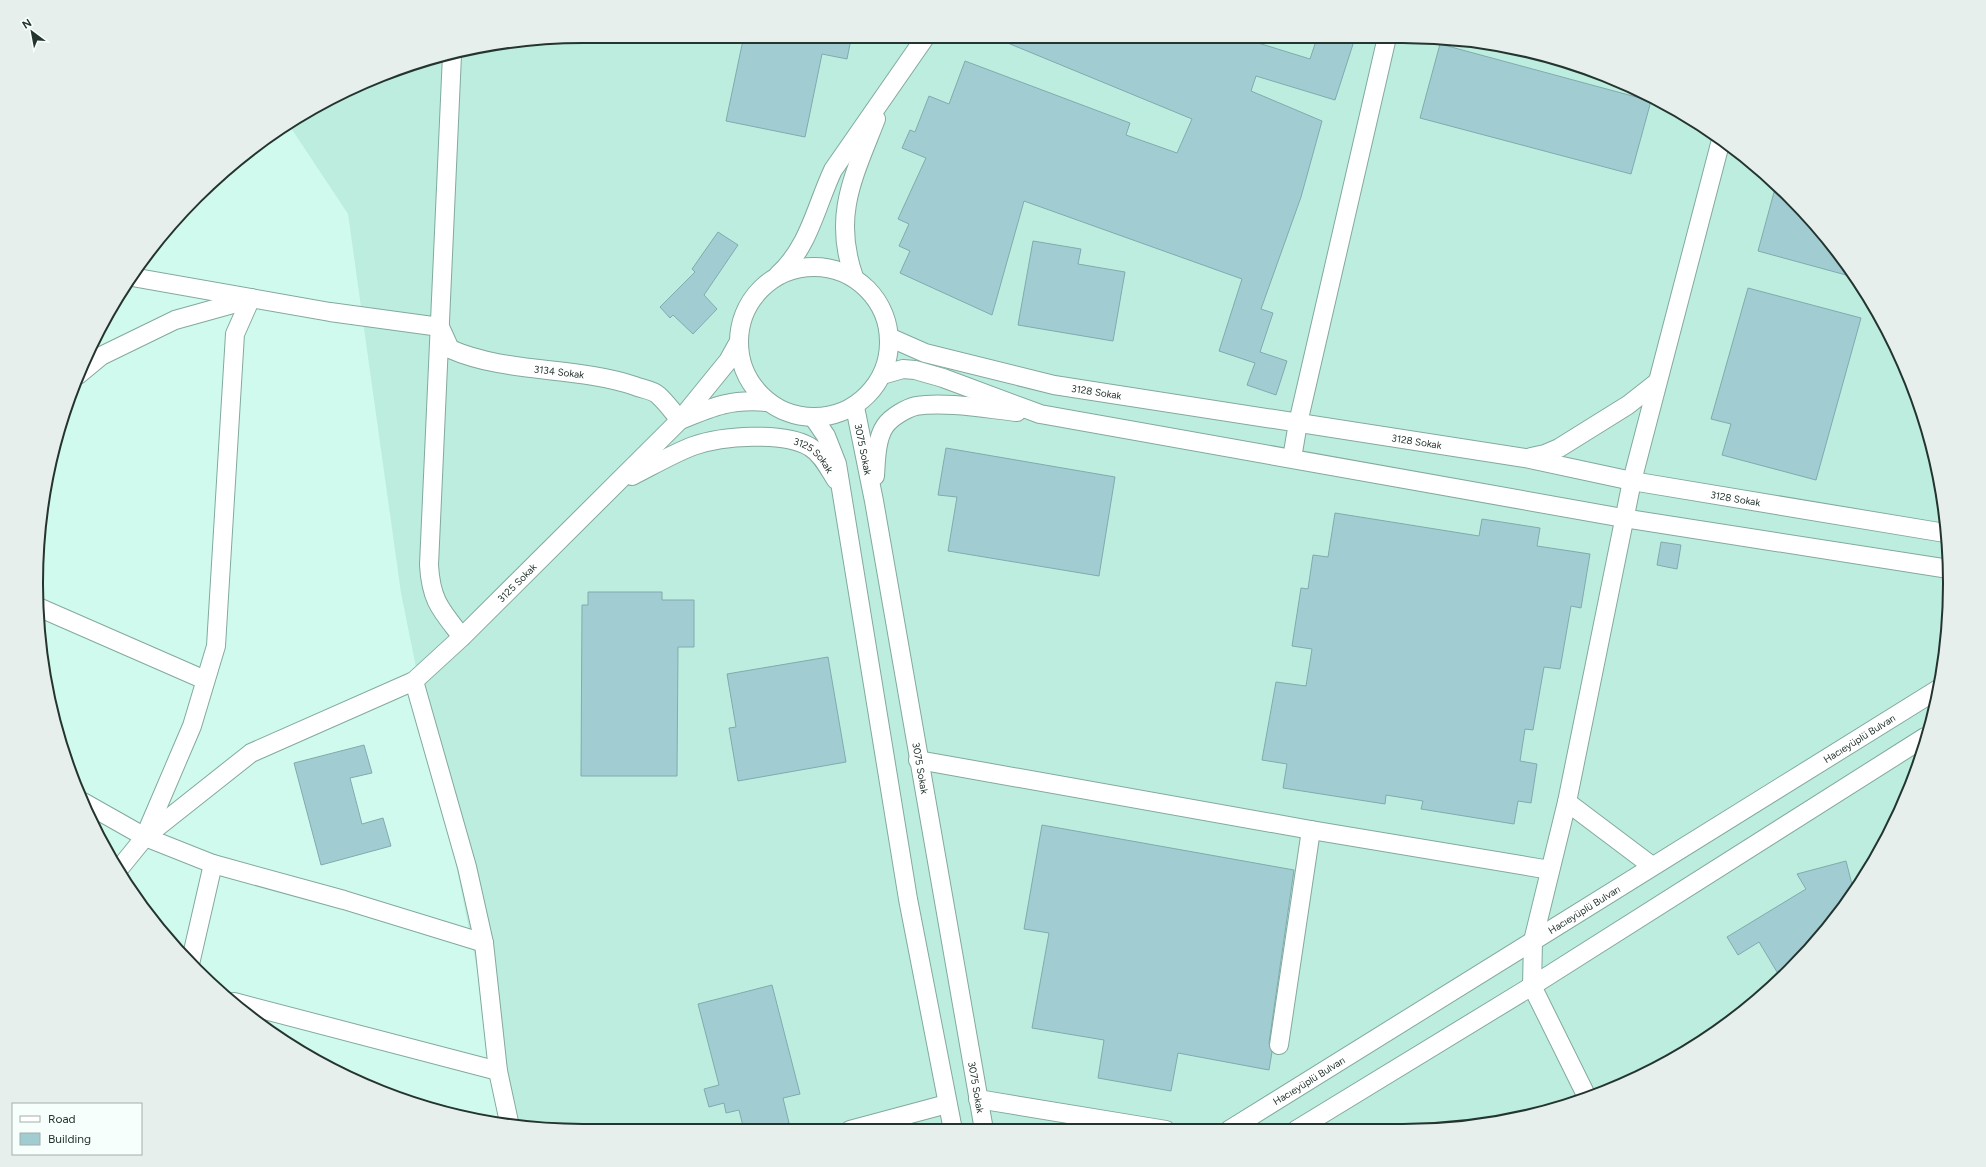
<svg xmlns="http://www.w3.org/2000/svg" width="1986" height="1167" font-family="Figtree,sans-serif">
	<rect width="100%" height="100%" fill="#d1faee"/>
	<polygon fill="#bceddf" points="1439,37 1579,65 1707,128 1790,197 1858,280 1908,374 1940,477 1950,584 1939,691 1908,793 1858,888 1764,995 1676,1058 1544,1112 1439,1130 547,1130 508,1122 401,593 348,214 289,125 341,93 408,65 512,41"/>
	<g fill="#a1cdd2" stroke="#81aaae">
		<polygon points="1256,38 1255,42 1310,59 1317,38 1355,38 1335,100 1256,76 1251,91 1322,121 1301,197 1261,309 1273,313 1260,352 1287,361 1276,395 1247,385 1255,363 1219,351 1242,279 1024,201 992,315 900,273 910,251 899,246 909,224 898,219 926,158 902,148 910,130 915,132 929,96 949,104 965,61 1130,123 1126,135 1177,153 1192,119 998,39"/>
		<polygon points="851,39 847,59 822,54 805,137 726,121 743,40"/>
		<polygon points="1440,44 1651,101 1631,174 1420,118"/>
		<polygon points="1776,185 1790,197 1857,278 1758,251"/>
		<polygon points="718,232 738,245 704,295 717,309 693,334 673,315 670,318 660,307 695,272 692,269"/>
		<polygon points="1033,241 1081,249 1078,264 1125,272 1113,341 1018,325"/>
		<polygon points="1748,288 1861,318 1816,480 1722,455 1731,424 1711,419"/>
		<polygon points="946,448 1115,477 1099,576 948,551 957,497 938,495"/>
		<polygon points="1335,513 1479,536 1482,519 1540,528 1537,546 1590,554 1581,608 1571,606 1560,669 1544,667 1533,730 1525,729 1520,761 1537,764 1531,803 1518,801 1514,824 1421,809 1423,801 1386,795 1385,804 1283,788 1287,764 1262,760 1276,682 1306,686 1312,649 1292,646 1301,588 1308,589 1313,555 1328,557"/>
		<polygon points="1661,542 1681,545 1677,569 1657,565"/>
		<polygon points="588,592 662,592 662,600 694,600 694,647 678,647 677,776 581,776 582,605 588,605"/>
		<polygon points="828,657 846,762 738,781 729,728 736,727 727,674"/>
		<polygon points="364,745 372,773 350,778 362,824 383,818 391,846 321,865 294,763"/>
		<polygon points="1042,825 1294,870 1269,1043 1272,1052 1269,1070 1178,1053 1171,1091 1098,1078 1104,1040 1032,1028 1049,933 1024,929"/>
		<polygon points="1846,861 1854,892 1780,977 1759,942 1738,955 1727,937 1806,889 1797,874"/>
		<polygon points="772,985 800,1094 783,1098 789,1123 763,1130 744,1130 739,1110 726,1113 724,1103 709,1107 704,1089 719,1085 698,1004"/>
	</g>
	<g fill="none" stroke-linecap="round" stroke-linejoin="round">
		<defs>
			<g id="minor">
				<path d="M452 55 429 565C431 601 441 610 462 637"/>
				<circle cx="814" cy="342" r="75"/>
				<path d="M778 275C809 247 816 206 833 170L924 39"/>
				<path id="s1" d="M132 277 330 312 440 327 450 349C507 374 575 366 635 386 642 389 653 390 658 395 666 402 673 412 680 420"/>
				<path d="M854 277C832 215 854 176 876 119"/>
				<path id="s2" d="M891 338 925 353 1054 385 1525 458 1632 481 1945 533"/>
				<polyline points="78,375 101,356 175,320 247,300"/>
				<polyline points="882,375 903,369 915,370 943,378 1040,414 1623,518 1949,569"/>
				<path id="s3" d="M855 407 874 501 984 1130"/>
				<polyline points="813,417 826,436 837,464 908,899 953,1130"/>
				<path d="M683 419C714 406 732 399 767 402"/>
				<polyline points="1531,457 1545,454 1559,448 1628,405 1656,383"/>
				<polyline points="1292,458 1298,423 1387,37"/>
				<path id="s4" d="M632 476C652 466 672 454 693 446 721 436 784 431 810 447 822 454 829 469 836 480"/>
				<path d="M875 476C876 461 876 439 885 426 891 417 907 408 916 406 945 401 988 409 1017 412"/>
				<polyline points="38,607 205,680"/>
				<polyline points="414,681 467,867 484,943 498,1071 509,1122"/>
				<polyline points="918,760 1311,830 1550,870"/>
				<polyline points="83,802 145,837 213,864 344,900 484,943"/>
				<polyline points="1567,802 1652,866"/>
				<polyline points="145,836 192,726 216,646 235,334 251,298"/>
				<path id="s5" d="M119 869 145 837 251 753 414 681 462 637 680 420 728 361 738 343"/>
				<polyline points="190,964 213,864"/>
				<polyline points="234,1002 498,1071"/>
				<polyline points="1279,1045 1311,830"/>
				<polyline points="1586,1095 1532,986 1533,941 1567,802 1632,481 1721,140"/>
				<polyline points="978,1099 1166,1130"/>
				<polyline points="850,1130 947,1104"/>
				<path id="s6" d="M1229 1130 1940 688"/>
				<polyline points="1296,1130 1532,986 1925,737"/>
			</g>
		</defs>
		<use href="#minor" stroke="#83a99e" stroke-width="20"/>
		<use href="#minor" stroke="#fff" stroke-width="18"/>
	</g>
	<g text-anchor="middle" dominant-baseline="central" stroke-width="4" stroke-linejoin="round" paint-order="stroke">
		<g font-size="10" fill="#24342f" stroke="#f7fffc">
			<text stroke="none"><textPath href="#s1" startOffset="448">3134 Sokak</textPath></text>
			<text stroke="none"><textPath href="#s2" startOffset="213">3128 Sokak</textPath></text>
			<text stroke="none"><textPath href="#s2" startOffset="537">3128 Sokak</textPath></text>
			<text stroke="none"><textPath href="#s3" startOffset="43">3075 Sokak</textPath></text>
			<text stroke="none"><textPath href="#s4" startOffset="195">3125 Sokak</textPath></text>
			<text stroke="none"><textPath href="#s2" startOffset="861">3128 Sokak</textPath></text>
			<text stroke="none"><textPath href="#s5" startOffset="497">3125 Sokak</textPath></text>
			<text stroke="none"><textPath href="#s6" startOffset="742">Hacıeyüplü Bulvarı</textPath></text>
			<text stroke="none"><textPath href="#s3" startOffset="367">3075 Sokak</textPath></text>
			<text stroke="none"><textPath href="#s6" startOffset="418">Hacıeyüplü Bulvarı</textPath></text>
			<text stroke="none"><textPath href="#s6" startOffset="94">Hacıeyüplü Bulvarı</textPath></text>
			<text stroke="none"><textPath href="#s3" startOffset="691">3075 Sokak</textPath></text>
		</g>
	</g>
	<path d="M0 0H1986V1167H0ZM583 43H1403A540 540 0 0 1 1943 583V584A540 540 0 0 1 1403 1124H583A540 540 0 0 1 43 584V583A540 540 0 0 1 583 43Z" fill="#e6efec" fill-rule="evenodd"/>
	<path fill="none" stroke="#24342f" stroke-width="2" d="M583 43H1403A540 540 0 0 1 1943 583V584A540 540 0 0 1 1403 1124H583A540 540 0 0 1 43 584V583A540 540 0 0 1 583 43Z"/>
	<rect x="12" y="1103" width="130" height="52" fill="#f7fffc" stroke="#a3aeaa"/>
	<rect x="20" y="1116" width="20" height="6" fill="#ffffff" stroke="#a3aeaa"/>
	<text x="48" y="1123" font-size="12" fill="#24342f">Road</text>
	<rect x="20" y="1133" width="20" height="12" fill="#a1cdd2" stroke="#a3aeaa"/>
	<text x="48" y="1143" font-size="12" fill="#24342f">Building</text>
	<g transform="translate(32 32) rotate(328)" stroke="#f7fffc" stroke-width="3" paint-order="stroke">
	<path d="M0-3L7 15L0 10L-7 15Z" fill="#24342f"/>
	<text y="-6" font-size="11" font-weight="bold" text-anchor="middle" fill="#24342f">N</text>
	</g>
</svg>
